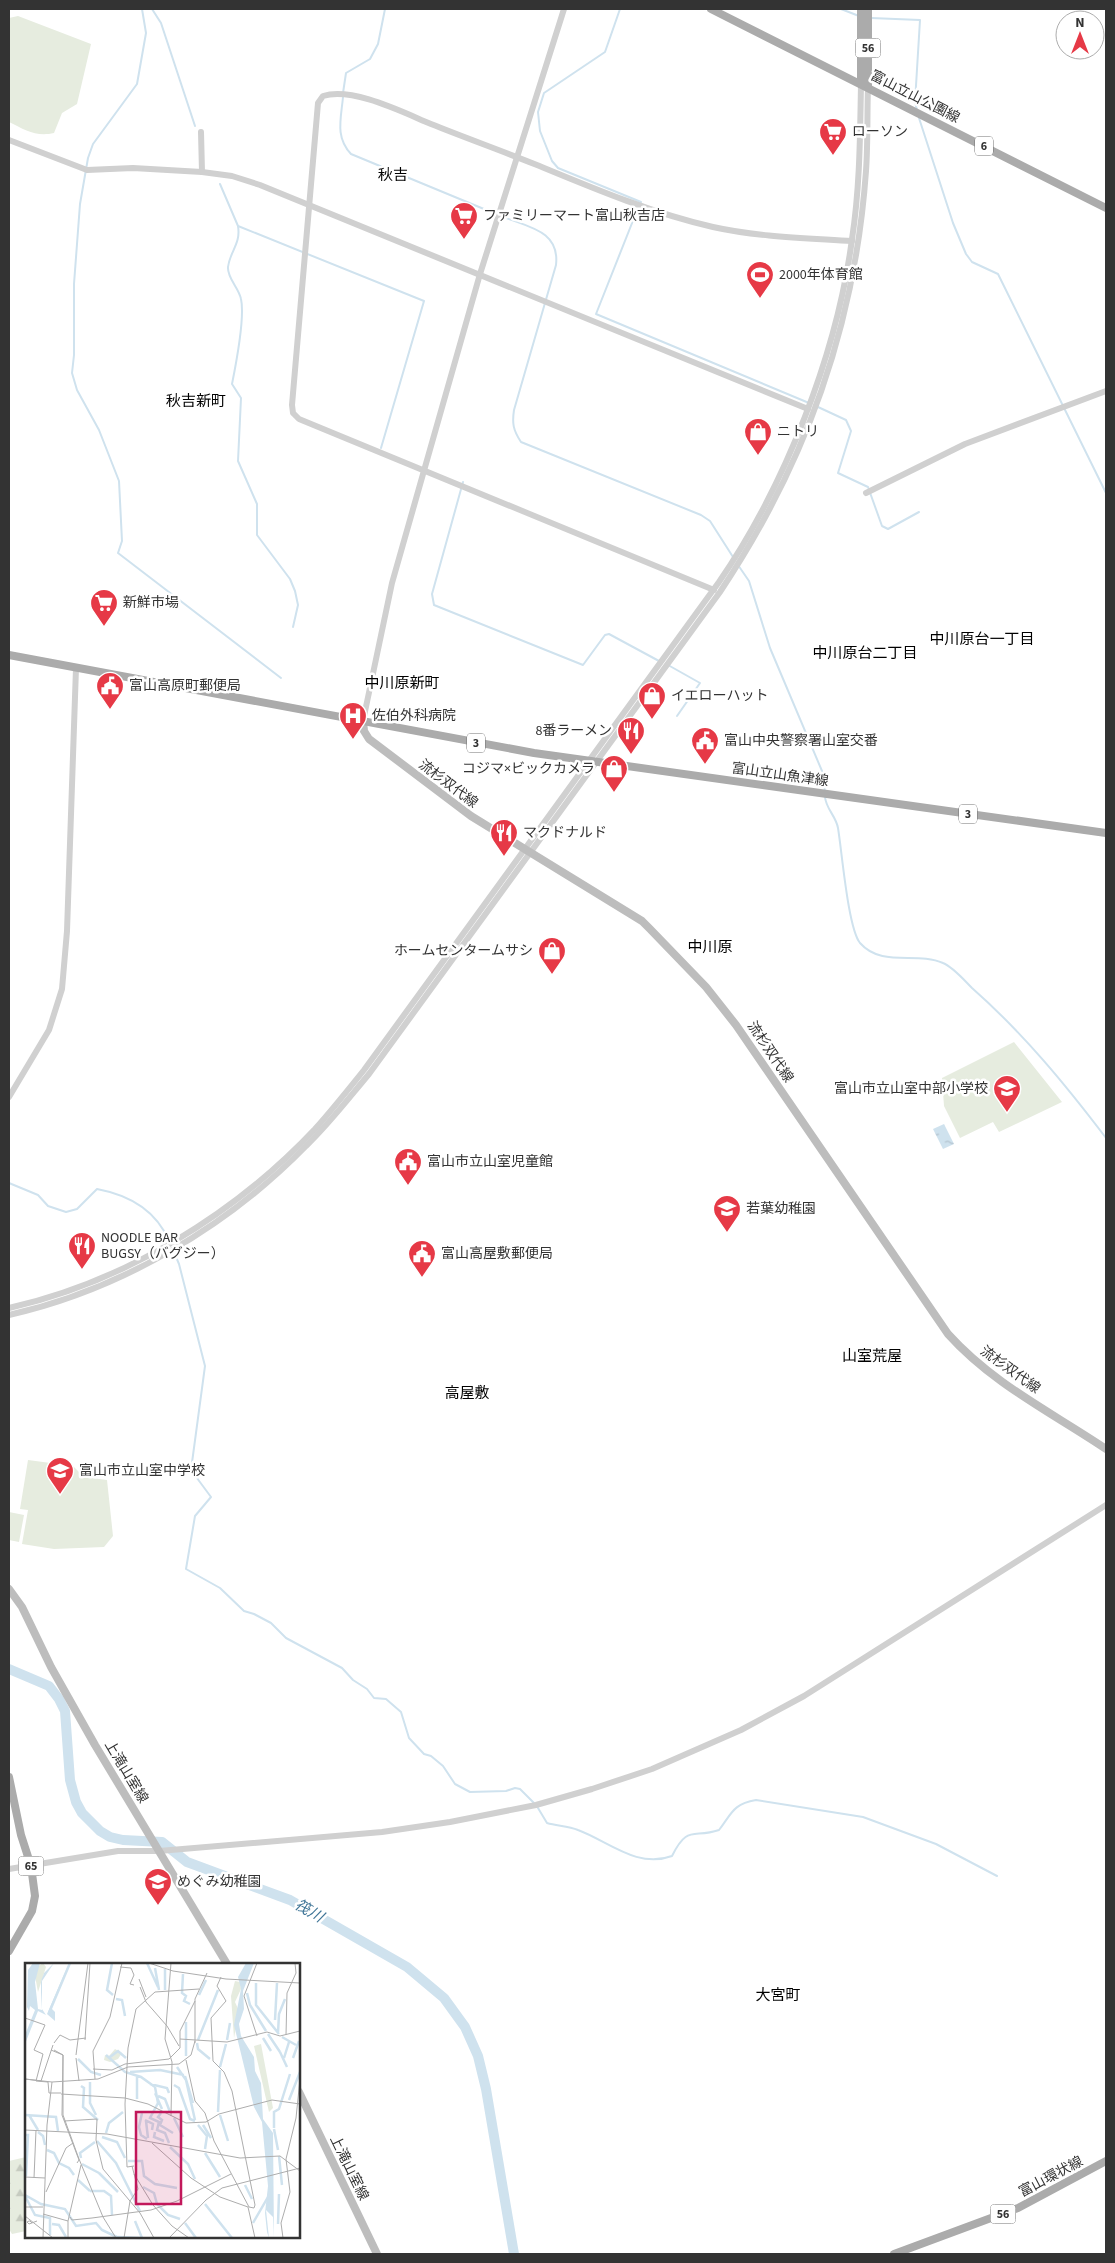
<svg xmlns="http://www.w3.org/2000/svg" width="1115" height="2263" font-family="'Source Sans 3','Noto Sans JP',sans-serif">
	<defs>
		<pattern id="forest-firs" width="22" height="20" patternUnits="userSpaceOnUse" patternTransform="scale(1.25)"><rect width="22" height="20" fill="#e6ecdf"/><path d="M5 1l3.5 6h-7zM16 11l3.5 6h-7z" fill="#c6cbc0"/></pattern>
		<pattern id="water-ripples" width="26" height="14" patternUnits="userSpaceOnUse" patternTransform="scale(1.25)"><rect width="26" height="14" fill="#cfe2ee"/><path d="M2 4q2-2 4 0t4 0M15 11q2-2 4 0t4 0" fill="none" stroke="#b2c2cd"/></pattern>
	</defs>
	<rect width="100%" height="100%" fill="#fff"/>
	<g fill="#e6ecdf">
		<path d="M18 16 91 44 77 104 62 113 54 133C36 137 25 130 9 122V18Z"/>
		<polygon points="1014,1042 1062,1102 999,1132 993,1122 960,1138 944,1106 942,1078"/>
		<polygon points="28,1460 73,1466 84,1477 107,1480 113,1536 104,1547 54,1549 22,1544 28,1510 20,1509"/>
		<polygon points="9,1512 24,1515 19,1542 9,1540"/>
	</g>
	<polygon fill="url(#forest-firs)" points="26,2157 26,2231 12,2234 9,2229 9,2161"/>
	<polygon fill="url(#water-ripples)" points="944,1124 954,1144 943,1149 933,1129"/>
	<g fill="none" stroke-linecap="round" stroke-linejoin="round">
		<g stroke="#cfe2ee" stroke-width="2">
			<polyline points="142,9 146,33 137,84 93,144 88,158 80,204 74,284 74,355 72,373 77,390 99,430 119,481 122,541 118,553 281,678"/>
			<polyline points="152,9 161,23 195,126"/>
			<polyline points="620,9 605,52 544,93 538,112 540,131 552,161 558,168 641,202 640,204"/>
			<polyline points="841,9 859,16"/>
			<polyline points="871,18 920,20 915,102 917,110"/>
			<polyline points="343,93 346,73 370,59 378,44 385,9"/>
			<path d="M343 97C341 119 335 137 351 154L496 214"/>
			<polyline points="919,118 953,223 966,254 972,262 998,274 1106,493"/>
			<polyline points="220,184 238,226 424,301 381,448"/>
			<polyline points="638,208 596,314 809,403"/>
			<path d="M501 216C527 227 560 230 556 265L514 410C512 423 513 430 521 442L701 515 710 521 733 557"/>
			<path d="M238 226C241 244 230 251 228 267 227 278 239 288 241 299 245 317 236 364 232 384L241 398 238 461 257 504V535L290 579 295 591 298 605 293 627"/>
			<polyline points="818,407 846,420 851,431 838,473 868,487 882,526 888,529 919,512"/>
			<polyline points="463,482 432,594 434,605 583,665 605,635 609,634 659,661"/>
			<polyline points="738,565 749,581 770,648 822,771 825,792"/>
			<polyline points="668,665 700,683 677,716"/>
			<path d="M825 797C826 809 836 816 838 828 842 852 848 928 860 943 882 968 917 951 943 963 953 967 964 980 972 988 1023 1033 1065 1084 1106 1138"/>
			<path d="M9 1183 38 1195 48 1206 66 1212 77 1209 97 1189C129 1195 156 1210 169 1241"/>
			<polyline points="173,1250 179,1264 205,1366 191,1470 211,1497 195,1516 186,1569 220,1588 244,1611 254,1614 271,1623 286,1638 342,1668 353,1680 367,1689 374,1698 386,1699 401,1712 409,1738 424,1754 431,1756 443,1766 455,1784 470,1792 506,1791 515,1788 520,1789 535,1804"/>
			<path d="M538 1808 547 1823C557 1826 568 1826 578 1830 608 1841 637 1869 672 1856 688 1824 693 1839 719 1830 732 1813 733 1804 756 1800L863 1817 936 1844 997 1876"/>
		</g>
		<polyline stroke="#cfe2ee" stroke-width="10" points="9,1669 49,1686 59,1699 65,1711 70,1780 76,1802 82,1813 100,1831 110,1837 123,1840 162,1842 187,1862 290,1900 407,1967 444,1998 465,2027 478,2056 486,2089 514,2254"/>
		<g stroke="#d0d0d0" stroke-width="6">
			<polyline points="201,132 202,172"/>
			<polyline points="9,140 87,170 133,168 202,172 232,176 260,185 808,409"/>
			<polyline points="866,493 965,444 1106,391"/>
			<path d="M714 590 299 419 293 413 292 405 318 103 323 96C353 87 402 112 431 124 466 138 502 151 537 165 595 189 652 213 713 227 758 237 806 238 852 241"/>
			<polyline points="363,721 392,583 480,274 564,9"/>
			<polyline points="9,1097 49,1030 62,989 67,931 76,668"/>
			<path d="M9 1308C124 1282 234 1215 315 1129 332 1110 348 1090 364 1070L719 582C785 486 837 354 852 239 860 187 860 136 861 84"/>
			<path d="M9 1315C120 1290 227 1227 306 1146 329 1124 348 1099 369 1074L720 592C806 463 855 326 866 171 868 143 867 115 868 87"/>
			<polyline points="9,1869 118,1851 159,1851 382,1832 450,1822 536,1805 592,1789 652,1769 741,1730 804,1696 1106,1505"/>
		</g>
		<g stroke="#bdbdbd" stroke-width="8">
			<path d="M363 721 364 731 369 739 471 816 642 921 650 929 706 987 736 1025 948 1334C993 1384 1051 1412 1106 1449"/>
			<polyline points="9,1589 22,1607 51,1667 95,1745 227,1964"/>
			<polyline points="299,2092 377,2254"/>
		</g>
		<g stroke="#ababab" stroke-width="8">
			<polyline points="711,9 1106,208"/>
			<polyline points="861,84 861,9"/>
			<polyline points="868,87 868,9"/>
			<polyline points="9,655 534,753 1106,833"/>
			<polyline points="9,1777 21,1835 31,1866 35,1896 32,1911 9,1951"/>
			<polyline points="894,2254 1018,2208 1106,2161"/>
		</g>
	</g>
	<defs>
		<symbol id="supermarket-pin" viewBox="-11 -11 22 30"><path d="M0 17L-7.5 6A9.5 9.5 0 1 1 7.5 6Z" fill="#e63946" stroke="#fff"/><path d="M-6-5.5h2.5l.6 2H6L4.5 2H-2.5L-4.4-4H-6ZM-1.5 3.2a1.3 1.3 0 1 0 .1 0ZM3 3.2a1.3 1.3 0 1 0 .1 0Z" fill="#fff"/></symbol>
		<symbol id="stadium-pin" viewBox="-11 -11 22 30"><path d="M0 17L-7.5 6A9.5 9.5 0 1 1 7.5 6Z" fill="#e63946" stroke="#fff"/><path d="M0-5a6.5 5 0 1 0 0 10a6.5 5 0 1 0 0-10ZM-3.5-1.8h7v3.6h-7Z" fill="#fff"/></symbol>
		<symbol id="shop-pin" viewBox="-11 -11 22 30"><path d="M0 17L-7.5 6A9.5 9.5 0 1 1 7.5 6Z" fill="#e63946" stroke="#fff"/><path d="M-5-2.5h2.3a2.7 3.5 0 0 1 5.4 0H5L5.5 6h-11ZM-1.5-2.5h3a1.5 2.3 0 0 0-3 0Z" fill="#fff"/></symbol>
		<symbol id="civic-pin" viewBox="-11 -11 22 30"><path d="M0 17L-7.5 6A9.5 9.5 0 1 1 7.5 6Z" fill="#e63946" stroke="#fff"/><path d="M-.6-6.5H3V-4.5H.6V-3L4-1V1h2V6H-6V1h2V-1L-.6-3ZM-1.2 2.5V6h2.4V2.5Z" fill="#fff"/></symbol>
		<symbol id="hospital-pin" viewBox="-11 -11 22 30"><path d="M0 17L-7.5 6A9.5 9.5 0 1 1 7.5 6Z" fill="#e63946" stroke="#fff"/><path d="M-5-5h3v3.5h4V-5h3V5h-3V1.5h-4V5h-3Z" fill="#fff"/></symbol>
		<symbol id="restaurant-pin" viewBox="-11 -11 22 30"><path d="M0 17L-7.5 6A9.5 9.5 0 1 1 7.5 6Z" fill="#e63946" stroke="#fff"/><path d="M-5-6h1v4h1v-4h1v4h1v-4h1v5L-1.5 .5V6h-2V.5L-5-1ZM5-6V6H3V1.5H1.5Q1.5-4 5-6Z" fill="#fff"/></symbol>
		<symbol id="school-pin" viewBox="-11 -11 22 30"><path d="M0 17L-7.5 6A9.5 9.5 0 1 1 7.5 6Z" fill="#e63946" stroke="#fff"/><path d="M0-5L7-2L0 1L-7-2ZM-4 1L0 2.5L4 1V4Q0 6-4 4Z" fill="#fff"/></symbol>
	</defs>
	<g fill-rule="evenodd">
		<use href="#supermarket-pin" x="817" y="116" width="32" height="43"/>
		<use href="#supermarket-pin" x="448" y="200" width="32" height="43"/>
		<use href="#stadium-pin" x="744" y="259" width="32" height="43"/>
		<use href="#shop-pin" x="742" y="416" width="32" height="43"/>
		<use href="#supermarket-pin" x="88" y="587" width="32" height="43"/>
		<use href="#civic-pin" x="94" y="670" width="32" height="43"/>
		<use href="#shop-pin" x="636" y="680" width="32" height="43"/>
		<use href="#hospital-pin" x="337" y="700" width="32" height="43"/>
		<use href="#restaurant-pin" x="615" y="715" width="32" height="43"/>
		<use href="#civic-pin" x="689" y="725" width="32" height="43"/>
		<use href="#shop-pin" x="598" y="753" width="32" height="43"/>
		<use href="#restaurant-pin" x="488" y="817" width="32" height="43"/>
		<use href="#shop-pin" x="536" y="935" width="32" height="43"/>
		<use href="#school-pin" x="991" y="1073" width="32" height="43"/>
		<use href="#civic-pin" x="392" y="1146" width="32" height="43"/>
		<use href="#school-pin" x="711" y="1193" width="32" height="43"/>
		<use href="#restaurant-pin" x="66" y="1230" width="32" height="43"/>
		<use href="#civic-pin" x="406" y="1238" width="32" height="43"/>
		<use href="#school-pin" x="44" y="1455" width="32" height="43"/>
		<use href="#school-pin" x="142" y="1866" width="32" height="43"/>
	</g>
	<g text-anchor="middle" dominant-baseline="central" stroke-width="5" stroke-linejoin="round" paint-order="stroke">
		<g fill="#fff" stroke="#707070" stroke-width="1">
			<rect x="855.5" y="38.5" width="25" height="19" rx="4"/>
			<rect x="975" y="136.5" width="18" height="19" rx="4"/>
			<rect x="467" y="733.5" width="18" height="19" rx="4"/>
			<rect x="959" y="804.5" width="18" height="19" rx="4"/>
			<rect x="18.5" y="1856.5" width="25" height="19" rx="4"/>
			<rect x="990.5" y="2204.5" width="25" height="19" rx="4"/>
		</g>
		<g font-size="12" font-weight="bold" fill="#333">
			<text x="868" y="48">56</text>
			<text x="984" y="146">6</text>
			<text x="476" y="743">3</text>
			<text x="968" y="814">3</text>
			<text x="31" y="1866">65</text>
			<text x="1003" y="2214">56</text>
		</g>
		<g font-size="14" fill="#333" stroke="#fff">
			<text transform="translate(915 97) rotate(27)">富山立山公園線</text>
			<text transform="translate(780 775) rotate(8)">富山立山魚津線</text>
			<text transform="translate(448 784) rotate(37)">流杉双代線</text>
			<text transform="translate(770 1052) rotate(56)">流杉双代線</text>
			<text transform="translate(1010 1370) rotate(36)">流杉双代線</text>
			<text transform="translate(126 1772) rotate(59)">上滝山室線</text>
			<text transform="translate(349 2168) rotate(64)">上滝山室線</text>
			<text transform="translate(1051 2177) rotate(-28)">富山環状線</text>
		</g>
		<g font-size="14" fill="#333" stroke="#fff" text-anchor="start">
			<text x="852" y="132">ローソン</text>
			<text x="483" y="216">ファミリーマート富山秋吉店</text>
			<text x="779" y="275">2000年体育館</text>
			<text x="777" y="432">ニトリ</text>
			<text x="123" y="603">新鮮市場</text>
			<text x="129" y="686">富山高原町郵便局</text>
			<text x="671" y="696">イエローハット</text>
			<text x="372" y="716">佐伯外科病院</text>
			<text x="612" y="731" text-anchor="end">8番ラーメン</text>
			<text x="724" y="741">富山中央警察署山室交番</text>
			<text x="595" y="769" text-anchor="end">コジマ×ビックカメラ</text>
			<text x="523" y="833">マクドナルド</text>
			<text x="533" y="951" text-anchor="end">ホームセンタームサシ</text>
			<text x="988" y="1089" text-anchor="end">富山市立山室中部小学校</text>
			<text x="427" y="1162">富山市立山室児童館</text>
			<text x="746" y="1209">若葉幼稚園</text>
			<text x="101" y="1238">NOODLE BAR<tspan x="101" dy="16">BUGSY（バグジー）</tspan></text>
			<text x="441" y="1254">富山高屋敷郵便局</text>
			<text x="79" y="1471">富山市立山室中学校</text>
			<text x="177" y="1882">めぐみ幼稚園</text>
		</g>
		<g font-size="15" fill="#000" stroke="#fff">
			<text x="393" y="175">秋吉</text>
			<text x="196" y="401">秋吉新町</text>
			<text x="982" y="639">中川原台一丁目</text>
			<text x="865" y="653">中川原台二丁目</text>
			<text x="402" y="683">中川原新町</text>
			<text x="710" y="947">中川原</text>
			<text x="872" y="1356">山室荒屋</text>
			<text x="467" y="1393">高屋敷</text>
			<text x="778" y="1995">大宮町</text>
		</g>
		<g font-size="15" font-style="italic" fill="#3f7597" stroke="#fff">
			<text transform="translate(309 1911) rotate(30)">筏川</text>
		</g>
	</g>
	<g transform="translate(25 1963)">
		<rect width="275" height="275" fill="#fff"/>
		<path d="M18 0 21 4 13 29 10 13 12 4ZM210 18 215 19 216 26 210 39 214 48 209 75 206 33Z" fill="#e6ecdf"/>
		<path d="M236 81 248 145 244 149 229 83ZM90 86 97 90 93 96 85 99 79 97 80 92 84 93Z" fill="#e6ecdf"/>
		<path d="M8 0H15L10 19 13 46 17 47 16 29V19L17 15 18 13 19 10 29 0 17 18V46L21 52 13 48 0 81V72L10 47 5 43 4 48 2 44 3 7ZM44 0 26 45 30 49V58L22 51ZM221 0H229L218 28 219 46 214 61 216 73 229 94 230 108 236 120 238 156 248 170 249 275 248 254 241 247 244 275 242 269 240 250 243 223 237 159 229 144 209 62 216 26 213 14Z" fill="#cfe2ee"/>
		<path fill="none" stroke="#cfe2ee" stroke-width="2.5" d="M87 0 82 27 88 32M122 0 133 24M130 5 134 27M140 6V27M158 11 157 30 161 33 159 38 165 41M231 20V42L254 71M222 30 225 42 241 68M174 32 181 17M91 36 97 37 100 53M24 50 45 0M250 57 252 20M161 59V93M253 70 254 51 260 36M243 71 255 89M257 74 271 82M238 75 246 88M173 77 193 27M202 77 205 60M172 80 173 86 185 96M255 89 262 104M81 92 100 109 116 114 130 124M85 94 93 88 101 95M259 95 264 79M268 95 274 78M53 96 66 109 76 112M152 104 161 117 170 157M195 104 201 81M105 109 135 107 159 112M112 113V136M160 113 168 140M65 119V140L71 152M125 121 142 125 144 130M149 122 154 125 165 156 170 158M56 123 59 125 58 144 73 157M130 124 133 140 125 155 134 159 132 167 140 170 144 180M130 130 137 146M133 133 140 136 145 149M264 137 275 109M193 149 195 107M117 150 114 164 116 172 122 176M136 150 133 154 137 157 135 162 148 170M0 152 31 154 33 168M4 152 13 167M195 152 203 178M149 155 158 174M120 157 128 161 127 167M121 158 123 175M173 162 182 173 180 186M178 162 186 175M249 165V149L254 146 265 111M249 166 253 187M13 169 18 173 20 182M130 169 129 174 139 178M81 170 84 160 98 149M0 172H3L1 213M77 174 92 179 100 195M72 178 91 200 115 248M145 184 163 201 170 216M22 187 29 190 34 200 44 205 49 212M180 190 195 214M254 193 257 222M56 195 55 190 70 179M103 198H117L119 213 130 221 152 225M57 201 74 210M74 210 93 229M53 217 65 228M220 222 227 236M118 224 129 230 132 241 143 252 155 256M65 228H79L86 233 87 252M0 232 16 241 40 246 51 263 71 260 77 267 94 275M0 233 10 252 25 255V272M180 241 207 275M110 258 117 275M160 260 171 275M228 260 243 234M27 261 34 262 41 274M253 261 254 231M93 274 115 275"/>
		<path fill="none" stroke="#adadad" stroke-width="1" d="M124 0 148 8 201 16 275 20M146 0 140 76 147 99 146 153M232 0 219 33 232 73M95 4 106 5 109 12 105 21 109 22M196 14 192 23 201 38 186 55 188 98 199 109 207 128 230 242 229 245 224 244M114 16 121 34M115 24 121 39 142 63 154 83M0 55 20 62 9 87 18 91 11 118M261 72 262 30 271 10 270 0M155 76 202 79 242 69 255 73 275 68M60 77 65 0M29 80 35 72 45 77 61 75M170 80V36L182 10M26 87 38 92 37 152 54 197 52 200M29 87 38 92V152L54 196M51 92 63 0M51 95 54 118M161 97 170 138 180 150 189 178 224 244M68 106 87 107 100 101 144 96 155 85V68L170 38M0 116 27 119M0 116 16 118 28 82M70 116 68 88 85 54 97 0M11 118 23 119 24 130H36M36 131 100 135 123 141 161 160 181 159 194 151 247 137 275 141M39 158 72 156 71 177 78 206 115 250 129 275M0 167 82 171 215 195 255 193 275 208M127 180 166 215 195 234 223 244M54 196 78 254 91 275M109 203 102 204 100 141 103 85 111 46 130 29 174 26M109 211 128 242 147 263 164 275M0 214 20 215M9 215 11 167M21 229 41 185 48 180M0 244H18M223 244 230 275M18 251 43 258M0 253 28 275M45 254 47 257 67 255 126 247 152 238 206 211M7 260 5 258H4L2 259 4 261 12 258M18 275 22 162 27 119 73 116 103 104 154 101 166 92 170 78M43 275V258L56 202M99 275 105 238 113 226 107 203M144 275 181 237 197 225 275 205M258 275 256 260 265 229 261 196 271 155 275 116"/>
		<path fill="#c2185b" fill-opacity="0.15" stroke="#c2185b" stroke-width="2.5" d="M111 149H156V241H111Z"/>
		<rect width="275" height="275" fill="none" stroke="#333" stroke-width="2.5"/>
	</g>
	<rect width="1115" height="2263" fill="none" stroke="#333333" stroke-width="20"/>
	<g transform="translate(1080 35)"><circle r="24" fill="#ffffff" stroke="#adadad"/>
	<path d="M0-4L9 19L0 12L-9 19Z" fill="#e63946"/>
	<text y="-8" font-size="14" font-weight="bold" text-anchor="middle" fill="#333333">N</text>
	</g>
</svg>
